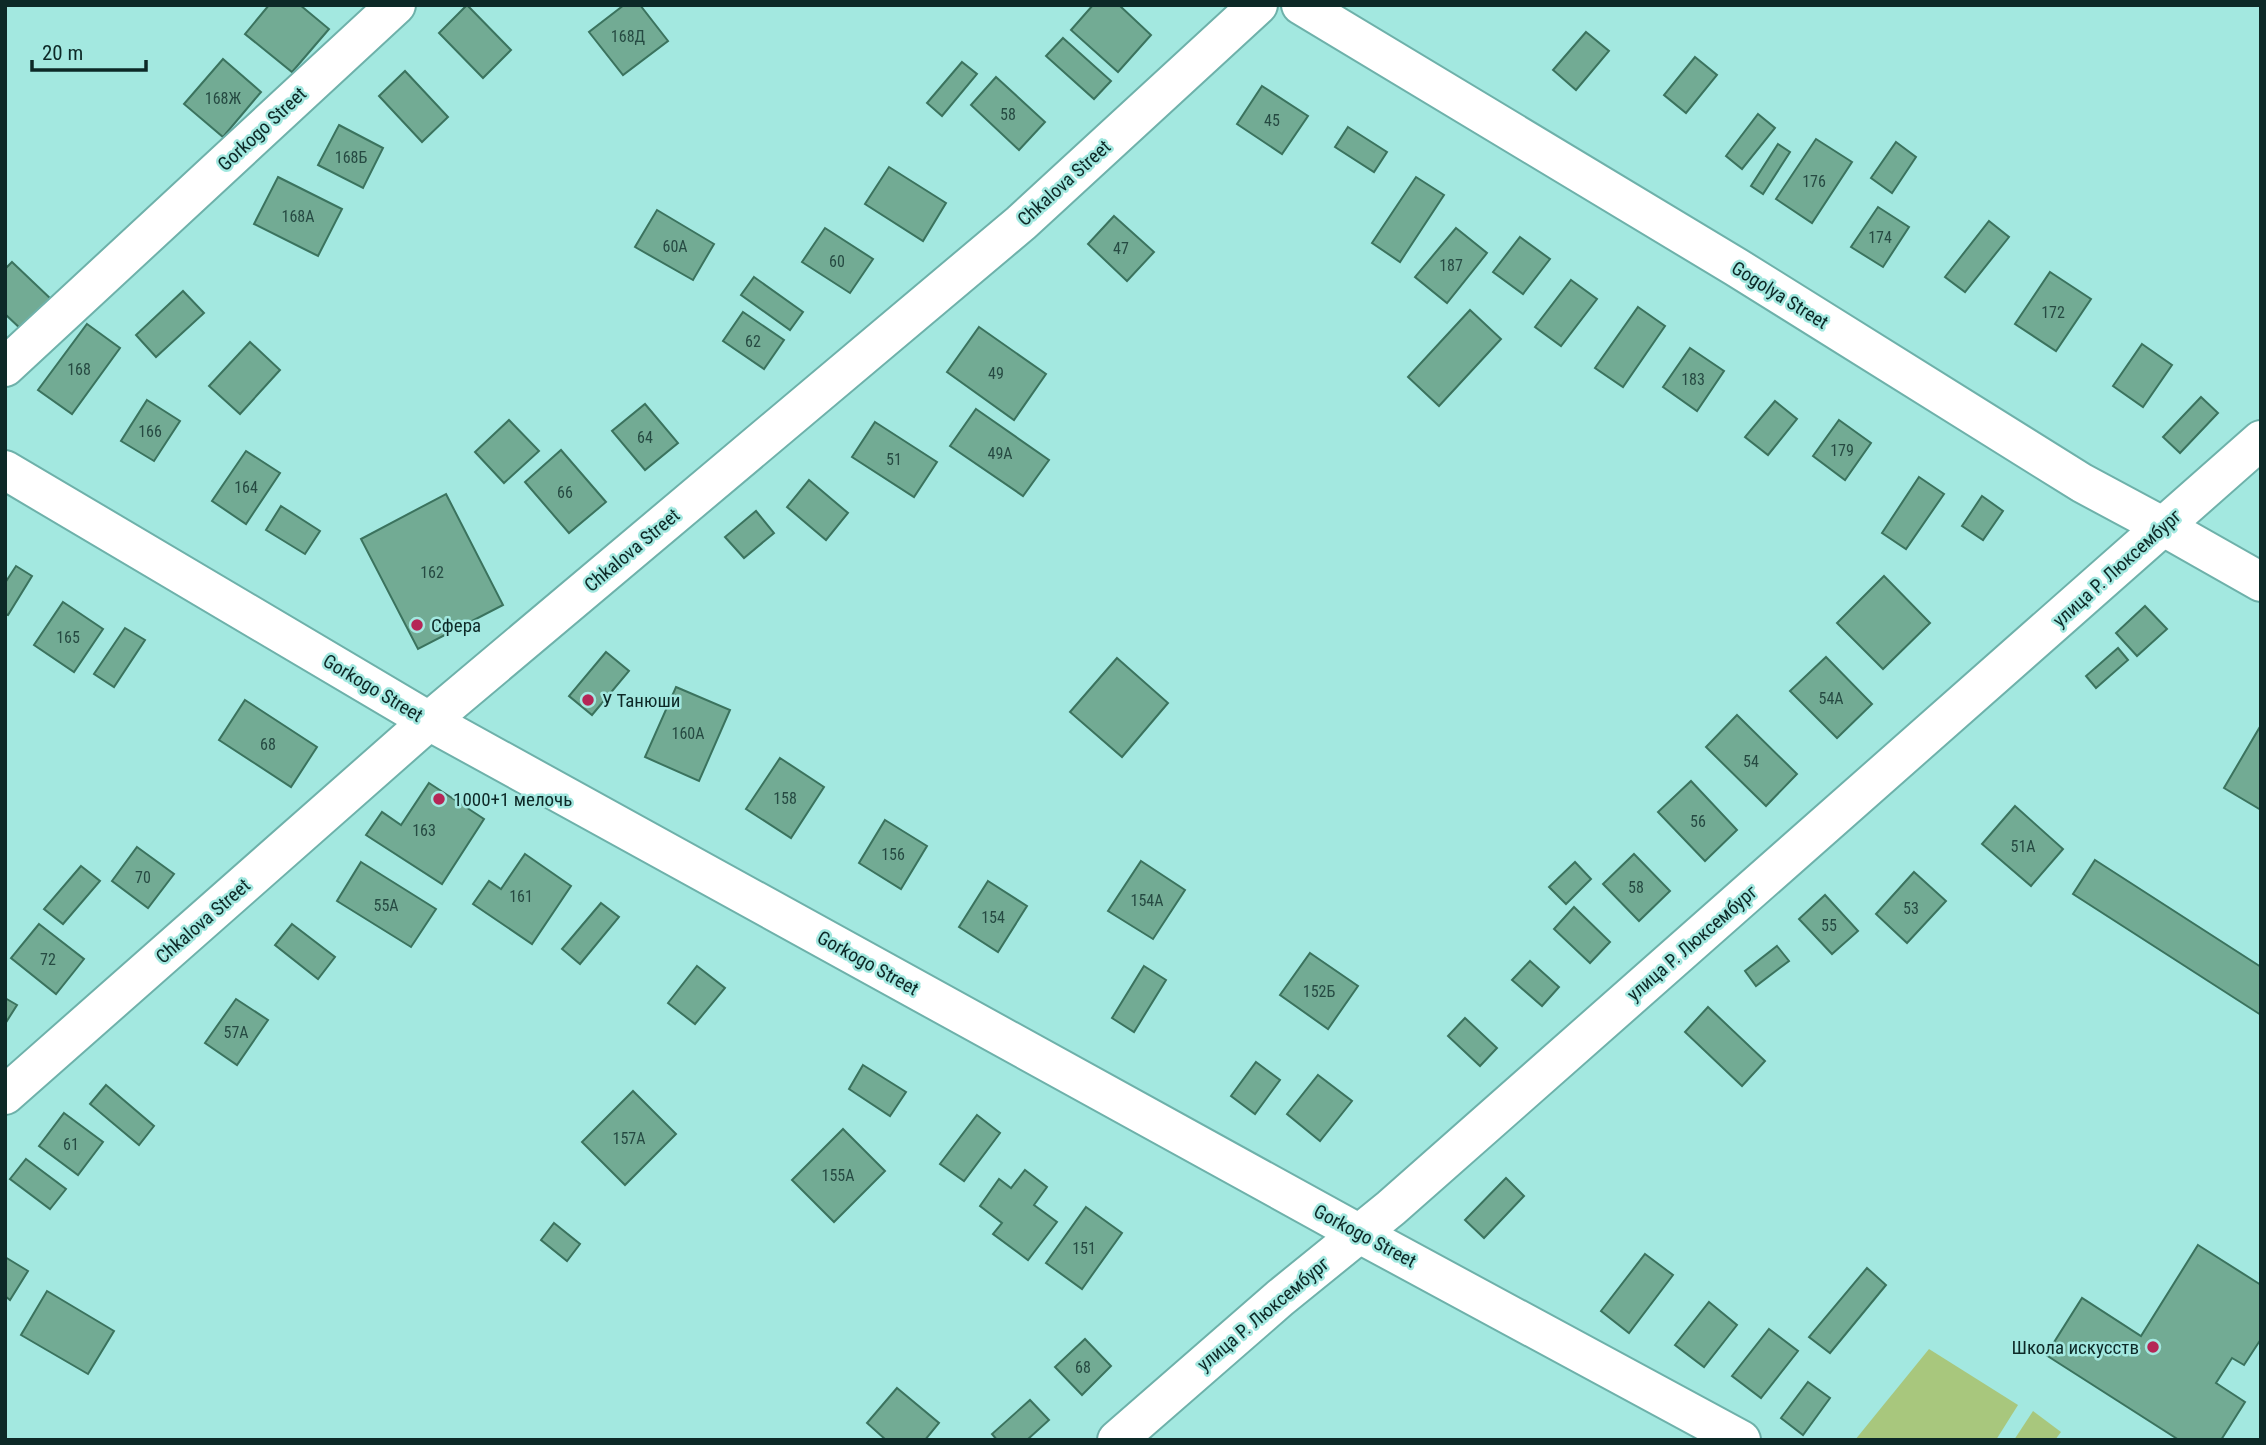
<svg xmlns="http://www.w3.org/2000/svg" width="2266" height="1445" font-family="'Roboto Condensed',sans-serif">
	<rect width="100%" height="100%" fill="#a3e8e0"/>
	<g fill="#a8c77d">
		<polygon points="1929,1349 2018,1405 1996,1440 1855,1440"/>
		<polygon points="2033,1411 2061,1432 2055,1440 2014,1440"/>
	</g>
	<g fill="#72ab94" stroke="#3b735e" stroke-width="2">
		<polygon points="269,5 300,5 329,29 292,72 245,34"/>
		<polygon points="467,5 511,50 483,78 439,33"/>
		<polygon points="624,5 640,5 668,41 623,75 589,32"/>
		<polygon points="1093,5 1119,5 1151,35 1118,72 1071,30"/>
		<polygon points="1586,32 1609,51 1576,90 1553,70"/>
		<polygon points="1063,38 1111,81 1094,99 1046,56"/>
		<polygon points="1695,57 1717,75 1686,113 1664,95"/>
		<polygon points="223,59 261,92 223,137 184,104"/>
		<polygon points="962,62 977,74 942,116 927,103"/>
		<polygon points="405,71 448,117 422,142 379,96"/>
		<polygon points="996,77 1045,122 1019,150 971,105"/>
		<polygon points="1262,86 1308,116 1282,154 1237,124"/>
		<polygon points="1758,114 1775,128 1742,169 1726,156"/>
		<polygon points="339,125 383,148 363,188 318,165"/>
		<polygon points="1348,127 1387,152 1374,172 1335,147"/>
		<polygon points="1816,139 1852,162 1812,223 1776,199"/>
		<polygon points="1896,142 1916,157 1892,193 1871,178"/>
		<polygon points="1778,144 1790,152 1763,194 1751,186"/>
		<polygon points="889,167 946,203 923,241 865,204"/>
		<polygon points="278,177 342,209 318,256 254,224"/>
		<polygon points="1416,177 1444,195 1400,262 1372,243"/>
		<polygon points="1878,207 1909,227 1883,267 1851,247"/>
		<polygon points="657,210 714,244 693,280 635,247"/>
		<polygon points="1114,216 1154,252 1127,281 1088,244"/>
		<polygon points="1989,221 2009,237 1965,292 1945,277"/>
		<polygon points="825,228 873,259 850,293 802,262"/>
		<polygon points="1456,228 1487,253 1447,303 1415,277"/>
		<polygon points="1520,237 1550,259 1523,294 1493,272"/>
		<polygon points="12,262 52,300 22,330 5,314 5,269"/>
		<polygon points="2050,272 2091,299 2056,351 2015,324"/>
		<polygon points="754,277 803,312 790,330 741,295"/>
		<polygon points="1571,280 1597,299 1561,346 1535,327"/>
		<polygon points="183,291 204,313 156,357 136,335"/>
		<polygon points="1638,307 1665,326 1623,387 1595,368"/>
		<polygon points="1470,310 1501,339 1439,406 1408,377"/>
		<polygon points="743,312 784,340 764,369 723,341"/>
		<polygon points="87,324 120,348 72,414 38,390"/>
		<polygon points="979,327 1046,374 1014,420 947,372"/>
		<polygon points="250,342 280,370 240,414 209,386"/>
		<polygon points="2142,344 2172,365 2143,407 2113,386"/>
		<polygon points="1690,348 1724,371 1697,411 1663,387"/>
		<polygon points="2201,397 2218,413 2180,453 2163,437"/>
		<polygon points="147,400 180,421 154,461 121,441"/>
		<polygon points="1775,401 1797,419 1768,455 1745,437"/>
		<polygon points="645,404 678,443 645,470 612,431"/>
		<polygon points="976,409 1049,460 1023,496 950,446"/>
		<polygon points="509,420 539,451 504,483 475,452"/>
		<polygon points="1839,420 1871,443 1845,480 1813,456"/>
		<polygon points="875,422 937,462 914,497 852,457"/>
		<polygon points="561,450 606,502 569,533 525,482"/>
		<polygon points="246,451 280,473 246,524 212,501"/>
		<polygon points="1919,477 1944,494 1906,549 1882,533"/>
		<polygon points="809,480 848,513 826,540 787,507"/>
		<polygon points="446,494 503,605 418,649 361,539"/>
		<polygon points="1982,496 2003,511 1983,540 1962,526"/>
		<polygon points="281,506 320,531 305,554 266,530"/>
		<polygon points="756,511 774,533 744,558 725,537"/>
		<polygon points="16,566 32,576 8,615 5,614 5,583"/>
		<polygon points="1884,576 1930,623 1883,669 1837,623"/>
		<polygon points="63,602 103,629 74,672 34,645"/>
		<polygon points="2145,606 2167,629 2137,656 2116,633"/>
		<polygon points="125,628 145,640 114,687 94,674"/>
		<polygon points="2118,648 2128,660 2096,688 2086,676"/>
		<polygon points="606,652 629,671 592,715 569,696"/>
		<polygon points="1826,657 1872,704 1837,738 1790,691"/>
		<polygon points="1117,658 1168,703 1122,757 1070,712"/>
		<polygon points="676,687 730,710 699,781 645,757"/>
		<polygon points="245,700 317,747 291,787 219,740"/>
		<polygon points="1737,715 1797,774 1766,806 1706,747"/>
		<polygon points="2261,725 2261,810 2224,788"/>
		<polygon points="780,758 824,787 791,838 746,809"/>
		<polygon points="1691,781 1737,830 1705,861 1658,812"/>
		<polygon points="429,783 484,819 442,884 366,835 382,812 401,825"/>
		<polygon points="2015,806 2063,849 2031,886 1982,844"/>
		<polygon points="885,820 927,846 901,889 859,863"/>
		<polygon points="137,847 174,874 148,908 112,881"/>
		<polygon points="525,854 571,886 532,944 473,904 489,881 501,889"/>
		<polygon points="1634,854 1670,891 1639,921 1603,884"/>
		<polygon points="2095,860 2261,967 2261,1015 2073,894"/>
		<polygon points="1141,861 1185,890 1153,939 1108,911"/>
		<polygon points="361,862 436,909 411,947 337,901"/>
		<polygon points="1575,862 1591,879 1566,904 1549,887"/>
		<polygon points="81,866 100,881 63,924 44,909"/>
		<polygon points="1914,872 1946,901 1907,943 1876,914"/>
		<polygon points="988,881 1027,906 998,952 959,927"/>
		<polygon points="1825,895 1858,931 1832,954 1799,919"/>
		<polygon points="601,903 619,917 580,964 562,949"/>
		<polygon points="1574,907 1610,942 1590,963 1554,929"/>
		<polygon points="39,924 84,959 56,994 11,958"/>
		<polygon points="292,924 335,957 318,979 275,945"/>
		<polygon points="1777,946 1789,961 1756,986 1745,971"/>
		<polygon points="1310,953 1358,986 1328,1029 1280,995"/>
		<polygon points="1530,961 1559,987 1542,1006 1512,980"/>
		<polygon points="697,966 725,988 695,1024 668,1003"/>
		<polygon points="1144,966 1166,980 1134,1032 1112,1018"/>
		<polygon points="5,998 17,1005 5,1024"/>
		<polygon points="236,999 268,1020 237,1065 205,1043"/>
		<polygon points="1708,1007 1765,1061 1742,1086 1685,1032"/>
		<polygon points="1465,1018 1497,1048 1480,1066 1448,1036"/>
		<polygon points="1256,1062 1280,1080 1255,1114 1231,1096"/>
		<polygon points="863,1065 906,1092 890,1116 849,1089"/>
		<polygon points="1318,1075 1352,1101 1320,1141 1287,1114"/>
		<polygon points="106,1085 154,1126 139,1145 90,1104"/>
		<polygon points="633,1091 676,1134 625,1185 582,1142"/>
		<polygon points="64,1113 103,1142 78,1175 39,1146"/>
		<polygon points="977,1115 1000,1133 964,1181 940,1164"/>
		<polygon points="843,1129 885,1171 834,1222 792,1180"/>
		<polygon points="26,1159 66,1189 50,1209 10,1179"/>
		<polygon points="1025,1170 1047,1187 1034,1205 1057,1222 1028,1260 993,1234 1002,1223 980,1206 999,1179 1011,1188"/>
		<polygon points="1506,1178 1524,1196 1484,1238 1465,1220"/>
		<polygon points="1086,1207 1122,1233 1082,1289 1046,1263"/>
		<polygon points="554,1223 580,1244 567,1261 541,1240"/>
		<polygon points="2198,1245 2261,1285 2261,1339 2244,1365 2232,1358 2216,1383 2245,1402 2221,1440 2179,1440 2046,1355 2082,1298 2141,1336"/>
		<polygon points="1645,1254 1673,1275 1629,1333 1601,1311"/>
		<polygon points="5,1257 28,1271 10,1300 5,1296"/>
		<polygon points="1867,1268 1886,1285 1830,1353 1809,1337"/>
		<polygon points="47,1291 114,1331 88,1374 21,1335"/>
		<polygon points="1709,1302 1737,1325 1704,1367 1675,1345"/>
		<polygon points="1769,1329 1798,1351 1761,1398 1732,1376"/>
		<polygon points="1085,1339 1111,1366 1082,1395 1055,1367"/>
		<polygon points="1808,1382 1830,1398 1803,1435 1781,1418"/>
		<polygon points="897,1388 939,1423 925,1440 886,1440 867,1423"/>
		<polygon points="1030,1400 1049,1420 1027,1440 997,1440 992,1434"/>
	</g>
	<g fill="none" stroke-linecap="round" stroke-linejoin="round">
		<defs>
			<g id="street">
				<polyline points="1301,5 1736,267 2082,483 2164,527"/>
				<polyline points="5,367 396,5"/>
				<polyline points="5,470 429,721 1358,1233 1741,1440"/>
				<polyline points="5,1095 429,721 1021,223 1258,5"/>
			</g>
			<g id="secondary">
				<polyline points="2164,527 2261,582"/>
				<polyline points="1117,1440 1280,1298 1391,1208 2261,440"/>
			</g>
		</defs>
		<use href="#street" stroke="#6eb1aa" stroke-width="42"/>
		<use href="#secondary" stroke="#6eb1aa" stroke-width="42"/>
		<use href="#street" stroke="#fff" stroke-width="38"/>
		<use href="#secondary" stroke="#fff" stroke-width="38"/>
	</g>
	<g fill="#b52656" stroke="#a3e8e0" stroke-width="2.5">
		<circle cx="417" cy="625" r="7"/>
		<circle cx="588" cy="700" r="7"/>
		<circle cx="439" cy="799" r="7"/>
		<circle cx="2153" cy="1347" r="7"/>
	</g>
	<g text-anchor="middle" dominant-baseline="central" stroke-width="5" stroke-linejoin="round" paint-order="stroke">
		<g font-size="16" fill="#264a42">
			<text x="628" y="36">168Д</text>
			<text x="223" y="98">168Ж</text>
			<text x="1008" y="114">58</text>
			<text x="1272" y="120">45</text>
			<text x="351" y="157">168Б</text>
			<text x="1814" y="181">176</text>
			<text x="298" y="216">168А</text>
			<text x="1880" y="237">174</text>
			<text x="675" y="246">60А</text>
			<text x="1121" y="248">47</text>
			<text x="837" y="261">60</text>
			<text x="1451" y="265">187</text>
			<text x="2053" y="312">172</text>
			<text x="753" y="341">62</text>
			<text x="79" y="369">168</text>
			<text x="996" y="373">49</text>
			<text x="1693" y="379">183</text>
			<text x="150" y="431">166</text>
			<text x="645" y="437">64</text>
			<text x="1842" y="450">179</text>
			<text x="1000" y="453">49А</text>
			<text x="894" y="459">51</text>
			<text x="246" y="487">164</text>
			<text x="565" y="492">66</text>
			<text x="432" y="572">162</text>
			<text x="68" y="637">165</text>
			<text x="1831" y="698">54А</text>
			<text x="688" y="733">160А</text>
			<text x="268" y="744">68</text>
			<text x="1751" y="761">54</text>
			<text x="785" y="798">158</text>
			<text x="1698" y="821">56</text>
			<text x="424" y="830">163</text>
			<text x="2023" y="846">51А</text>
			<text x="893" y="854">156</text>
			<text x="143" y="877">70</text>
			<text x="1636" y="887">58</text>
			<text x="521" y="896">161</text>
			<text x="1147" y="900">154А</text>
			<text x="386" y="905">55А</text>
			<text x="1911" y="908">53</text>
			<text x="993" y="917">154</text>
			<text x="1829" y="925">55</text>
			<text x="48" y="959">72</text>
			<text x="1319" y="991">152Б</text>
			<text x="236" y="1032">57А</text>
			<text x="629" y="1138">157А</text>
			<text x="71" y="1144">61</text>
			<text x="838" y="1175">155А</text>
			<text x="1084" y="1248">151</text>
			<text x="1083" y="1367">68</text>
		</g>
		<g font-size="19" fill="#0d2927" stroke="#a3e8e0">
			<text transform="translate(262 129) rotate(-43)">Gorkogo Street</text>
			<text transform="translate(1064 183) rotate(-42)">Chkalova Street</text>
			<text transform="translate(1780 295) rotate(32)">Gogolya Street</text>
			<text transform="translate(632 550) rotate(-40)">Chkalova Street</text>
			<text transform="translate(2117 568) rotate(-42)">улица Р. Люксембург</text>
			<text transform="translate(373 688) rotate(31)">Gorkogo Street</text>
			<text transform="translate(203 921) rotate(-41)">Chkalova Street</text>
			<text transform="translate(1692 943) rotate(-41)">улица Р. Люксембург</text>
			<text transform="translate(868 963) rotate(29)">Gorkogo Street</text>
			<text transform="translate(1365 1236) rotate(28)">Gorkogo Street</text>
			<text transform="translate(1263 1314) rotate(-40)">улица Р. Люксембург</text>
		</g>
		<g font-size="19" fill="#0d2927" stroke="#a3e8e0" text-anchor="start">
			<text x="431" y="625">Сфера</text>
			<text x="602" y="700">У Танюши</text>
			<text x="453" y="799">1000+1 мелочь</text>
			<text x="2139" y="1347" text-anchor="end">Школа искусств</text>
		</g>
	</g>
	<rect width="2266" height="1445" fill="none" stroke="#0d2927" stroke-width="14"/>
	<path d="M32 60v10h114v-10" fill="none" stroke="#0d2927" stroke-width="3.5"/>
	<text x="42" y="60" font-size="21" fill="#0d2927" stroke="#a3e8e0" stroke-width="5" paint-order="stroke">20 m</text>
</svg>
